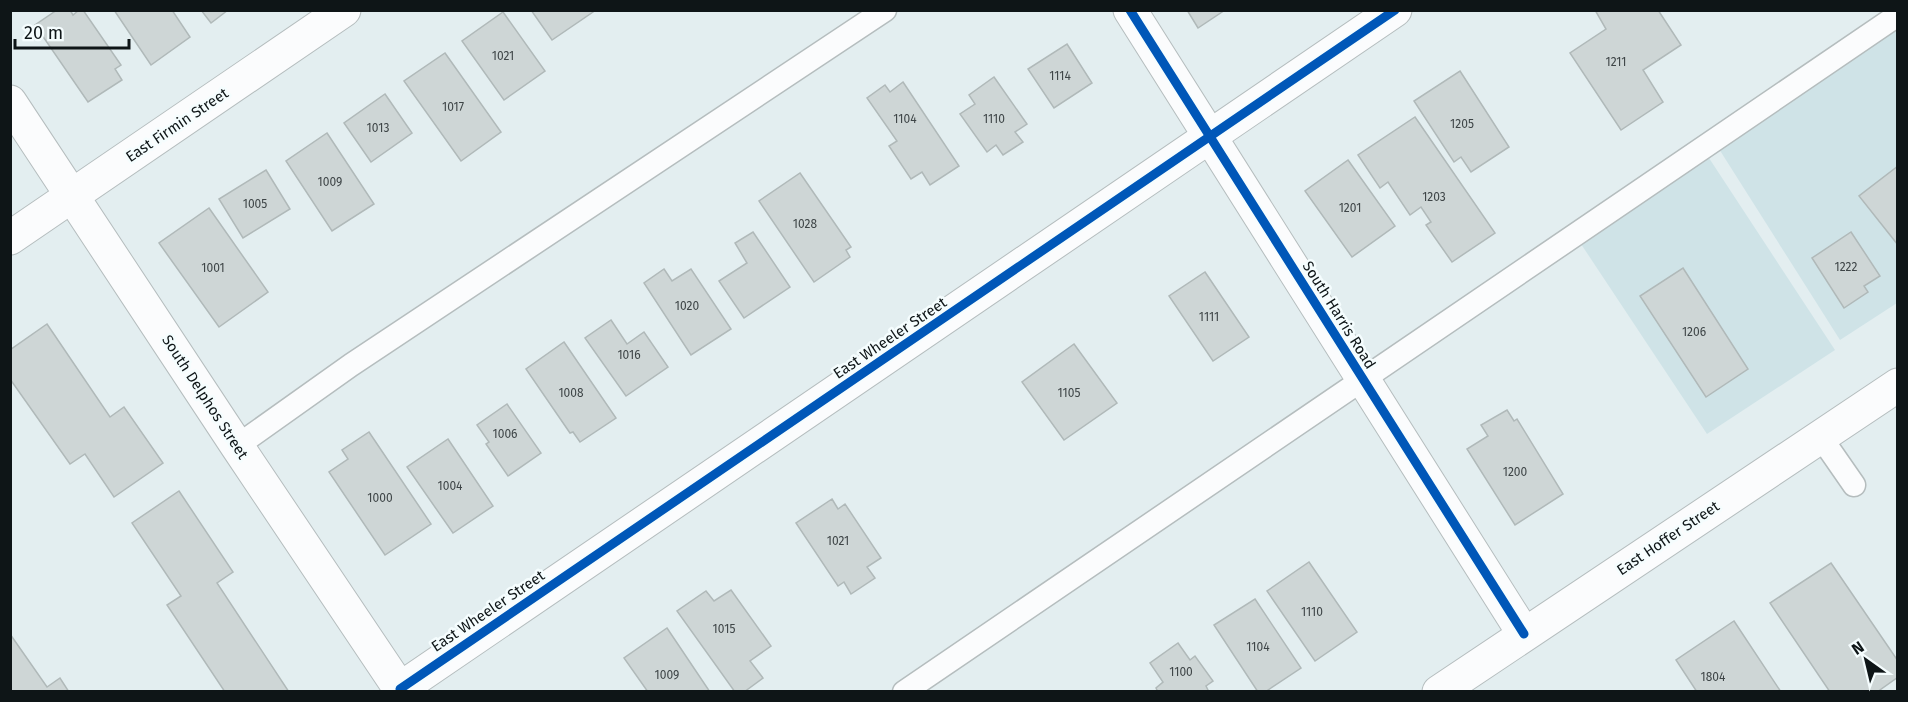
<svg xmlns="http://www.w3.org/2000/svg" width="1908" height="702" font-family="'Fira Sans',sans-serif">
	<rect width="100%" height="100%" fill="#e3eef0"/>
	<g fill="#cfe3e7">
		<polygon points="1897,29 1897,303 1840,340 1719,149"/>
		<polygon points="1707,155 1835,350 1707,434 1581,244"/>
	</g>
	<g fill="#ced6d6" stroke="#b0b9b9" stroke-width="1.5">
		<polygon points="57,10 70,10 73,15 79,10 83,10 121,65 115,69 122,80 88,102 35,25"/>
		<polygon points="114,10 172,10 190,37 151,65"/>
		<polygon points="201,10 228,10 211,23"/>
		<polygon points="531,10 592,10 593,12 552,40"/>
		<polygon points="1187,10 1225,10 1198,28"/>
		<polygon points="1658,10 1681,45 1643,70 1663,102 1621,130 1570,53 1606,29 1595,10"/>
		<polygon points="503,12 545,71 504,100 462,41"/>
		<polygon points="1067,44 1092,83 1054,108 1028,69"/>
		<polygon points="445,53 501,132 461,161 404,81"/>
		<polygon points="1460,71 1509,147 1471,172 1461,157 1454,162 1414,101"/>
		<polygon points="994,77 1027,124 1015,132 1023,142 1003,155 996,145 987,152 960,114 975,104 969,95"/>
		<polygon points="903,82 959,166 930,185 922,172 911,179 889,146 897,141 867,98 885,85 890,92"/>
		<polygon points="385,94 412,133 371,162 344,123"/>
		<polygon points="1415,117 1495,233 1452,262 1426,225 1431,222 1421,207 1410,215 1388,182 1380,188 1358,155"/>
		<polygon points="327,133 374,204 332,231 286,161"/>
		<polygon points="1348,160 1395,226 1352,257 1305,191"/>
		<polygon points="1898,166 1898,245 1859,196"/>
		<polygon points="266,170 290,209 243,238 219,199"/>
		<polygon points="800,173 851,247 846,250 850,257 814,282 759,201"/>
		<polygon points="209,208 268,292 219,327 159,243"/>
		<polygon points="753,232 790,287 744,318 719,281 747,263 735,243"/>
		<polygon points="1851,232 1880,276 1864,286 1868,292 1844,308 1812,258"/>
		<polygon points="1683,268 1748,369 1706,397 1640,296"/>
		<polygon points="664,269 672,281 691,269 731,329 691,355 644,283"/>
		<polygon points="1205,272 1249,337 1213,361 1169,296"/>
		<polygon points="611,320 627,344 644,332 668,367 626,396 585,338"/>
		<polygon points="47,324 110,417 124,407 163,463 114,497 85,454 70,464 10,379 10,350"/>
		<polygon points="564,342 616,418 580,442 573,432 570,433 526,369"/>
		<polygon points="1074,344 1117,403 1064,440 1022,382"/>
		<polygon points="507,404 541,453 508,476 486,444 489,442 477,425"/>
		<polygon points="1507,410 1514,421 1517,419 1563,494 1515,525 1467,449 1488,436 1481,425"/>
		<polygon points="369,432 431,524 385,555 329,472 348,459 342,450"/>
		<polygon points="448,439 493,506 453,533 407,467"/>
		<polygon points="179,491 233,572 217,583 289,692 225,692 167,605 181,596 132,523"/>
		<polygon points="832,499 838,509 845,504 881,558 867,567 875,578 851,594 844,582 838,586 796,523"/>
		<polygon points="1309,562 1357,632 1315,661 1267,591"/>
		<polygon points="1831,563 1898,661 1898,677 1877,692 1830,692 1770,603"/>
		<polygon points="731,590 771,646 750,661 763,678 744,692 735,692 677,611 706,591 714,601"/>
		<polygon points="1255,599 1301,668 1265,692 1258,692 1214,625"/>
		<polygon points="1734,621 1781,692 1697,692 1676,660"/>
		<polygon points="667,628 710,692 648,692 624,658"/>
		<polygon points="10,634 47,687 60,678 69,692 10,692"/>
		<polygon points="1178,643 1190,660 1195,656 1213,681 1206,686 1209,692 1158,692 1156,688 1163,682 1150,663"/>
	</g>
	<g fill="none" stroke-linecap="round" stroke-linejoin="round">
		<defs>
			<g id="service">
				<polyline points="1820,436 1854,485"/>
				<polyline points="237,446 351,365 885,10"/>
				<polyline points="904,692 1898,15"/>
			</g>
			<g id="minor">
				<polyline points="1130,10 1524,634"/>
				<polyline points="10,102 237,446 402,692"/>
				<polyline points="10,238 344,10"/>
				<polyline points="400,689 1395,10"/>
				<polyline points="1439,692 1898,385"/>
			</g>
		</defs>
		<use href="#service" stroke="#b5bdbe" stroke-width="25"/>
		<use href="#minor" stroke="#b5bdbe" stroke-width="35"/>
		<use href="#service" stroke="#fbfcfd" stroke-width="22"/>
		<use href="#minor" stroke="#fbfcfd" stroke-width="33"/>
		<defs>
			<g id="cycleway">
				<polyline points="1130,10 1524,634"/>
				<polyline points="400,689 1395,10"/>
			</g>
		</defs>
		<use href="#cycleway" stroke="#f5fdfe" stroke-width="13"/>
		<use href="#cycleway" stroke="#0057b8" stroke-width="9"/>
	</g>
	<g text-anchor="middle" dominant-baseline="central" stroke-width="5" stroke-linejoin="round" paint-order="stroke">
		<g font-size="12" fill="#3e4547">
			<text x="503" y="56">1021</text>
			<text x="1616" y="62">1211</text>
			<text x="1060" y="76">1114</text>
			<text x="453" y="107">1017</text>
			<text x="905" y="119">1104</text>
			<text x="994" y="119">1110</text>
			<text x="1462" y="124">1205</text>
			<text x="378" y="128">1013</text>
			<text x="330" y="182">1009</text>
			<text x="1434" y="197">1203</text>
			<text x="255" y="204">1005</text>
			<text x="1350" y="208">1201</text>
			<text x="805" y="224">1028</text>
			<text x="1846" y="267">1222</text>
			<text x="213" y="268">1001</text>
			<text x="687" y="306">1020</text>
			<text x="1209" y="317">1111</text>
			<text x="1694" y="332">1206</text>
			<text x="629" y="355">1016</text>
			<text x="571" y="393">1008</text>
			<text x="1069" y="393">1105</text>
			<text x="505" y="434">1006</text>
			<text x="1515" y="472">1200</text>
			<text x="450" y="486">1004</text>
			<text x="380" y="498">1000</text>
			<text x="838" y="541">1021</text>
			<text x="1312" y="612">1110</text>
			<text x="724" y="629">1015</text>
			<text x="1258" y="647">1104</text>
			<text x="1181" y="672">1100</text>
			<text x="667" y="675">1009</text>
			<text x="1713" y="677">1804</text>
		</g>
		<g font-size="15" fill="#0e1517" stroke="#f5fdfe">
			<text transform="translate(177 125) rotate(-34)">East Firmin Street</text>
			<text transform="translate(1339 315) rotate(58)">South Harris Road</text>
			<text transform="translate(890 338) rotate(-34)">East Wheeler Street</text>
			<text transform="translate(205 397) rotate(57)">South Delphos Street</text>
			<text transform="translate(1668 538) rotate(-34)">East Hoffer Street</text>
			<text transform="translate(488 611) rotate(-34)">East Wheeler Street</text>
		</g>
	</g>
	<rect width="1908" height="702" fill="none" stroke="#0e1517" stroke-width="24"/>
	<g transform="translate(1866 660) rotate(326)" stroke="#f5fdfe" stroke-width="4.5" paint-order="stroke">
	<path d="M0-4.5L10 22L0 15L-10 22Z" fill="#0e1517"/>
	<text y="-9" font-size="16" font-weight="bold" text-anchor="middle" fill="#0e1517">N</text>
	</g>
	<path d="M15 39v9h114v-9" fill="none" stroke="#0e1517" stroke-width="3"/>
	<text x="24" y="39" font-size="18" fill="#0e1517" stroke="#f5fdfe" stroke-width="4.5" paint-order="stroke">20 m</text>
</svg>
